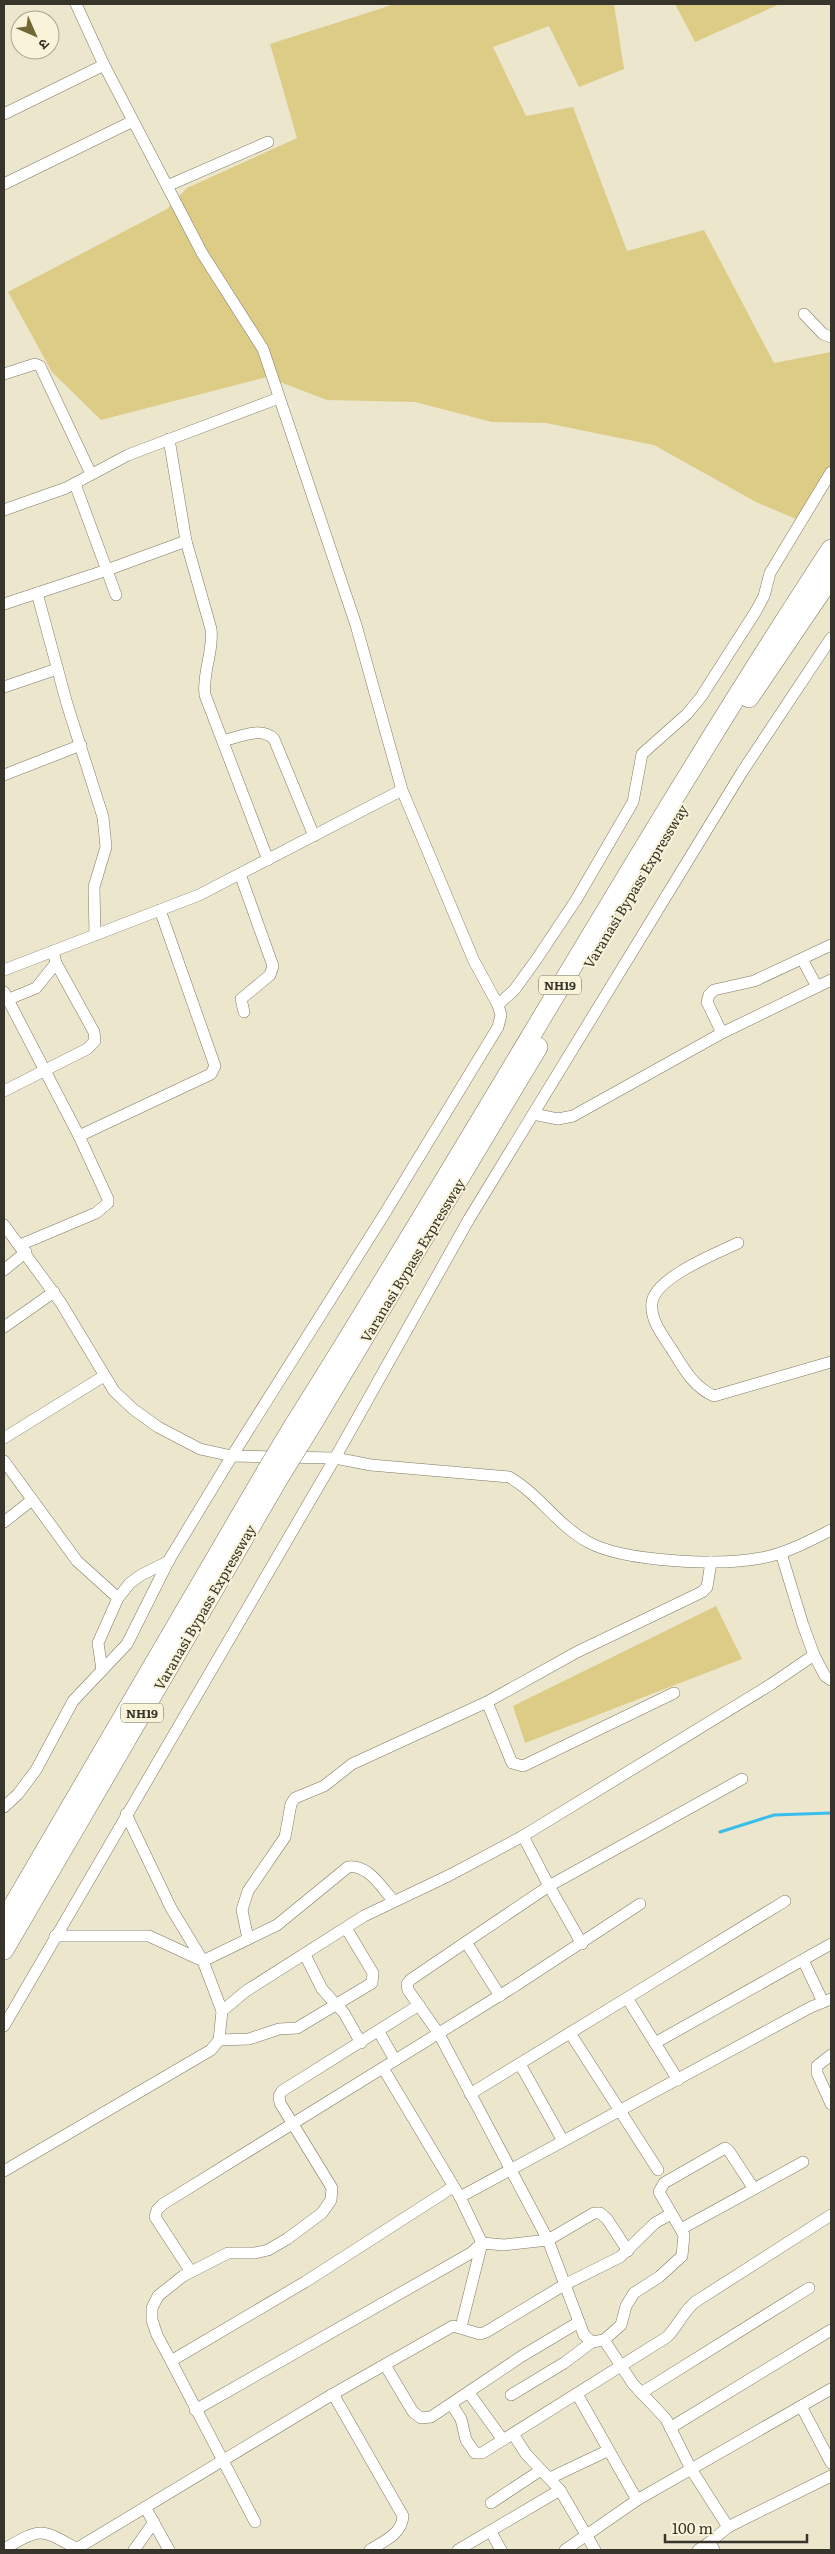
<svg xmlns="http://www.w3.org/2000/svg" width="835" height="2554" font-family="Literata,'Noto Sans Devanagari',serif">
	<rect width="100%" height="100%" fill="#ebe6cc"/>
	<g fill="#dccc86">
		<polygon points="395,4 614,4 624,69 579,87 549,26 493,47 526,116 573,107 627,251 704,230 774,363 831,352 831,482 803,522 756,502 654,445 546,423 492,422 415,402 327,400 267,377 101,420 52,372 8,292 167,209 187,188 297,138 270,44"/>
		<polygon points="675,4 780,4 695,42"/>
		<polygon points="716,1606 742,1659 525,1743 513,1706"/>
	</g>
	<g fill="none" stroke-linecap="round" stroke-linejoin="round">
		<polyline stroke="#39bded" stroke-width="3" points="720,1832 774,1815 831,1813"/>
		<defs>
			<g id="minor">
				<polyline points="76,4 104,65 202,253 263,349 356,625 402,790"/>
				<polyline points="4,114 104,65"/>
				<polyline points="4,184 133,121"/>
				<polyline points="167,186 268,142"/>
				<polyline points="804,314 823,334 831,337"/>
				<polyline points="4,374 35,364 40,366 91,474"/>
				<path d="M169 439 186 541 211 629C214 651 202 673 205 695L268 860"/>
				<polyline points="75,484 116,595"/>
				<polyline points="4,510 66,488 128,455 279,398"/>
				<polyline points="37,593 67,704 103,817 106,847 94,887 95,935"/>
				<polyline points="4,604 107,570 186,541"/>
				<polyline points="4,687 57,669"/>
				<path d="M223 741C239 737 261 726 274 739L314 836"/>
				<polyline points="4,775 81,745"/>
				<polyline points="240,874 273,966 270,975 241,999 244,1012"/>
				<polyline points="802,959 817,987"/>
				<polyline points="4,970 199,895 402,790 474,961 498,1005 501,1015 498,1027 385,1213 232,1456 169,1560 127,1644 73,1701 36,1770 18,1794 4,1807"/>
				<polyline points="4,992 79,1136 108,1199 108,1203 96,1213 20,1245"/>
				<polyline points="4,1001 36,988 56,963"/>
				<polyline points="498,1005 515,989 536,960 576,900 633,802 642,754 687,714 701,697 756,611 764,596 770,573 831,472"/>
				<polyline points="722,1033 707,1002 709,995 714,990 754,981 831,945"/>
				<polyline points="4,1091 87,1049 95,1041 94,1032 56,963 53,951"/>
				<polyline points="533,1114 558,1119 573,1116 722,1033 831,980"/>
				<polyline points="79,1136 211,1074 215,1066 160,910"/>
				<path d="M4 1225 61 1303 114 1391 133 1409 158 1427 200 1449 232 1456 335 1458 371 1465 509 1477C539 1494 557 1525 588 1542 624 1562 720 1566 761 1558 785 1554 809 1541 831 1530"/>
				<path d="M738 1243C717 1253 654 1278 652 1303 650 1319 662 1335 671 1348 682 1366 693 1387 714 1396L831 1362"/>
				<polyline points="4,1270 26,1252"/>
				<polyline points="4,1327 54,1292"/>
				<polyline points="4,1438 104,1376"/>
				<polyline points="4,1461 77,1561 118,1598"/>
				<polyline points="4,1522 32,1500"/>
				<polyline points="814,1655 825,1676 831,1680"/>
				<polyline points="102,1670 98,1643 118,1598 130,1583 141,1575 169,1561"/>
				<polyline points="487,1702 512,1763 523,1766 674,1693"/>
				<polyline points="126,1814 171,1908 203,1961 222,2011"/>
				<path d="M55 1936H149L203 1961 277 1925 348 1867C368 1864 381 1887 393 1900"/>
				<polyline points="248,1939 242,1910 248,1891 285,1837 291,1804 295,1798 324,1786 352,1764 487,1702 577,1652 702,1592 707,1587 711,1562"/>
				<polyline points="466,1942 410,1980 407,1984 408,1990 439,2034 548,2240 584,2335 592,2342 604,2340 633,2384 666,2419 691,2469 728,2527 710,2542 714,2550"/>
				<polyline points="582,1944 549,1886 742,1779"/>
				<polyline points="305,1955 322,1989 344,2013 361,2043"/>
				<polyline points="803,1960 823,2002"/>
				<polyline points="500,1996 466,1942 549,1886 523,1836 770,1685 814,1655 803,1625 781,1553"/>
				<polyline points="627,1998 785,1901"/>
				<polyline points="4,2026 335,1458 469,1219 742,772 831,638"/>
				<polyline points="379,2032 395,2060"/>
				<polyline points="570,2033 658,2170"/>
				<polyline points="219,2040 249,2039 279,2029 297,2028 372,1983 373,1973 346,1928"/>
				<polyline points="655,2043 831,1944"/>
				<polyline points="831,2055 817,2066 817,2073 831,2104"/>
				<polyline points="520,2064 563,2141"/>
				<polyline points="470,2094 627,1998 678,2080"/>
				<polyline points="4,2171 211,2050 219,2040 222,2011 246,1991 364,1916 450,1875 523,1836"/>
				<polyline points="460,2197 811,2007 831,1999"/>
				<polyline points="681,2229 803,2162"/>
				<polyline points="191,2272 155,2217 157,2210 163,2204 515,1986 640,1904"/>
				<polyline points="461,2327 482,2243 504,2245 548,2240 594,2213 600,2213 607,2219 628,2251"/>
				<polyline points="604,2340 621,2325 626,2306 634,2293 659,2277 682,2256 684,2235 659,2192 664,2183 725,2148 729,2151 754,2189"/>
				<polyline points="171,2361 157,2335 152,2320 152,2308 158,2296 183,2276 228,2253 255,2253 268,2250 287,2239 322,2213 331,2200 332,2188 280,2103 279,2096 282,2091 419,2005"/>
				<polyline points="385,2365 413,2412 421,2418 431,2417 522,2356 579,2322"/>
				<polyline points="469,2393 503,2440"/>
				<polyline points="641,2393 809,2288"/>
				<path d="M333 2394 403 2516C402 2534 384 2541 370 2550"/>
				<polyline points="577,2394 637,2500"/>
				<polyline points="511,2395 564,2363 592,2342"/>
				<path d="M452 2405 461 2419 466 2440 475 2453H482L667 2337C678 2326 683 2312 695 2302L831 2215"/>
				<polyline points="801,2406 831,2463"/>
				<polyline points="195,2410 471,2253 482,2243 460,2197 383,2068"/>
				<polyline points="670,2428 831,2330"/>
				<polyline points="513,2434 526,2454 560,2490 595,2550"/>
				<polyline points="550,2478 607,2451"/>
				<polyline points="491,2503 541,2470"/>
				<polyline points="145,2507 169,2550"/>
				<polyline points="255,2522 171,2361 305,2282 453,2187"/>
				<polyline points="728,2527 831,2476"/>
				<polyline points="491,2532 501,2550"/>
				<path d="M4 2549C43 2527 40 2528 79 2550"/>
				<polyline points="76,2549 333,2394 453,2326 480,2334 486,2332 564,2285 620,2257 655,2223 671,2214"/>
				<polyline points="134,2550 154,2522"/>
				<polyline points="458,2550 560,2490"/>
				<polyline points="565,2550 637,2500 831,2389"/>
				<polyline points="698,2550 710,2542"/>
			</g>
			<g id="trunk">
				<polyline points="749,698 831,577"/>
				<path d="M294 1425C477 1135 644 835 831 549"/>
				<polyline points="308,1431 538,1047"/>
				<polyline points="4,1921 267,1470"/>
				<polyline points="4,1950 280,1476"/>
			</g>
		</defs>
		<use href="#minor" stroke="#7e7962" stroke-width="12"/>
		<use href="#trunk" stroke="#7e7962" stroke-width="20"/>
		<use href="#minor" stroke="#fff" stroke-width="11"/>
		<use href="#trunk" stroke="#fff" stroke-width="19"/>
		<defs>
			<g id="trunk-bridge">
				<polyline points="267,1470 294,1425"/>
				<polyline points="280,1476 308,1431"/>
			</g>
		</defs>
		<use href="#trunk-bridge" stroke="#7e7962" stroke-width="20" stroke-linecap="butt"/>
		<use href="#trunk-bridge" stroke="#fff" stroke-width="19"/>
	</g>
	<g text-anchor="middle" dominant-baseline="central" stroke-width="4" stroke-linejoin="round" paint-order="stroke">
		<g fill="#f9f3d9" stroke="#716e5f" stroke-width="1">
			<rect x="539" y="975.5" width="42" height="19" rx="4"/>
			<rect x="121" y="1703.5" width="42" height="19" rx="4"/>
		</g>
		<g font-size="12" font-weight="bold" fill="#37352b">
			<text x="560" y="985">NH19</text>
			<text x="142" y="1713">NH19</text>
		</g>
		<g font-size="14" fill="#37352b" stroke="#f9f3d9">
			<text transform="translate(635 886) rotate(-59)">Varanasi Bypass Expressway</text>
			<text transform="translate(412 1260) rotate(-59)">Varanasi Bypass Expressway</text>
			<text transform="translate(204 1607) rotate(-60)">Varanasi Bypass Expressway</text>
		</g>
	</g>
	<rect width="835" height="2554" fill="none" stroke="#37352b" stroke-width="10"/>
	<g transform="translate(35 35) rotate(135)"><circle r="24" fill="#f9f3d9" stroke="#aba793"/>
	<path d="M0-4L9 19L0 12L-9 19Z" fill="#726835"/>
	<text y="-8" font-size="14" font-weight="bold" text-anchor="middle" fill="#37352b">उ</text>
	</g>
	<path d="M665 2534v8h142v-8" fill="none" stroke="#37352b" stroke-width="2.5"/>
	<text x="672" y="2534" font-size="15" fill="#37352b" stroke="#f9f3d9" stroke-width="4" paint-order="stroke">100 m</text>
</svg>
